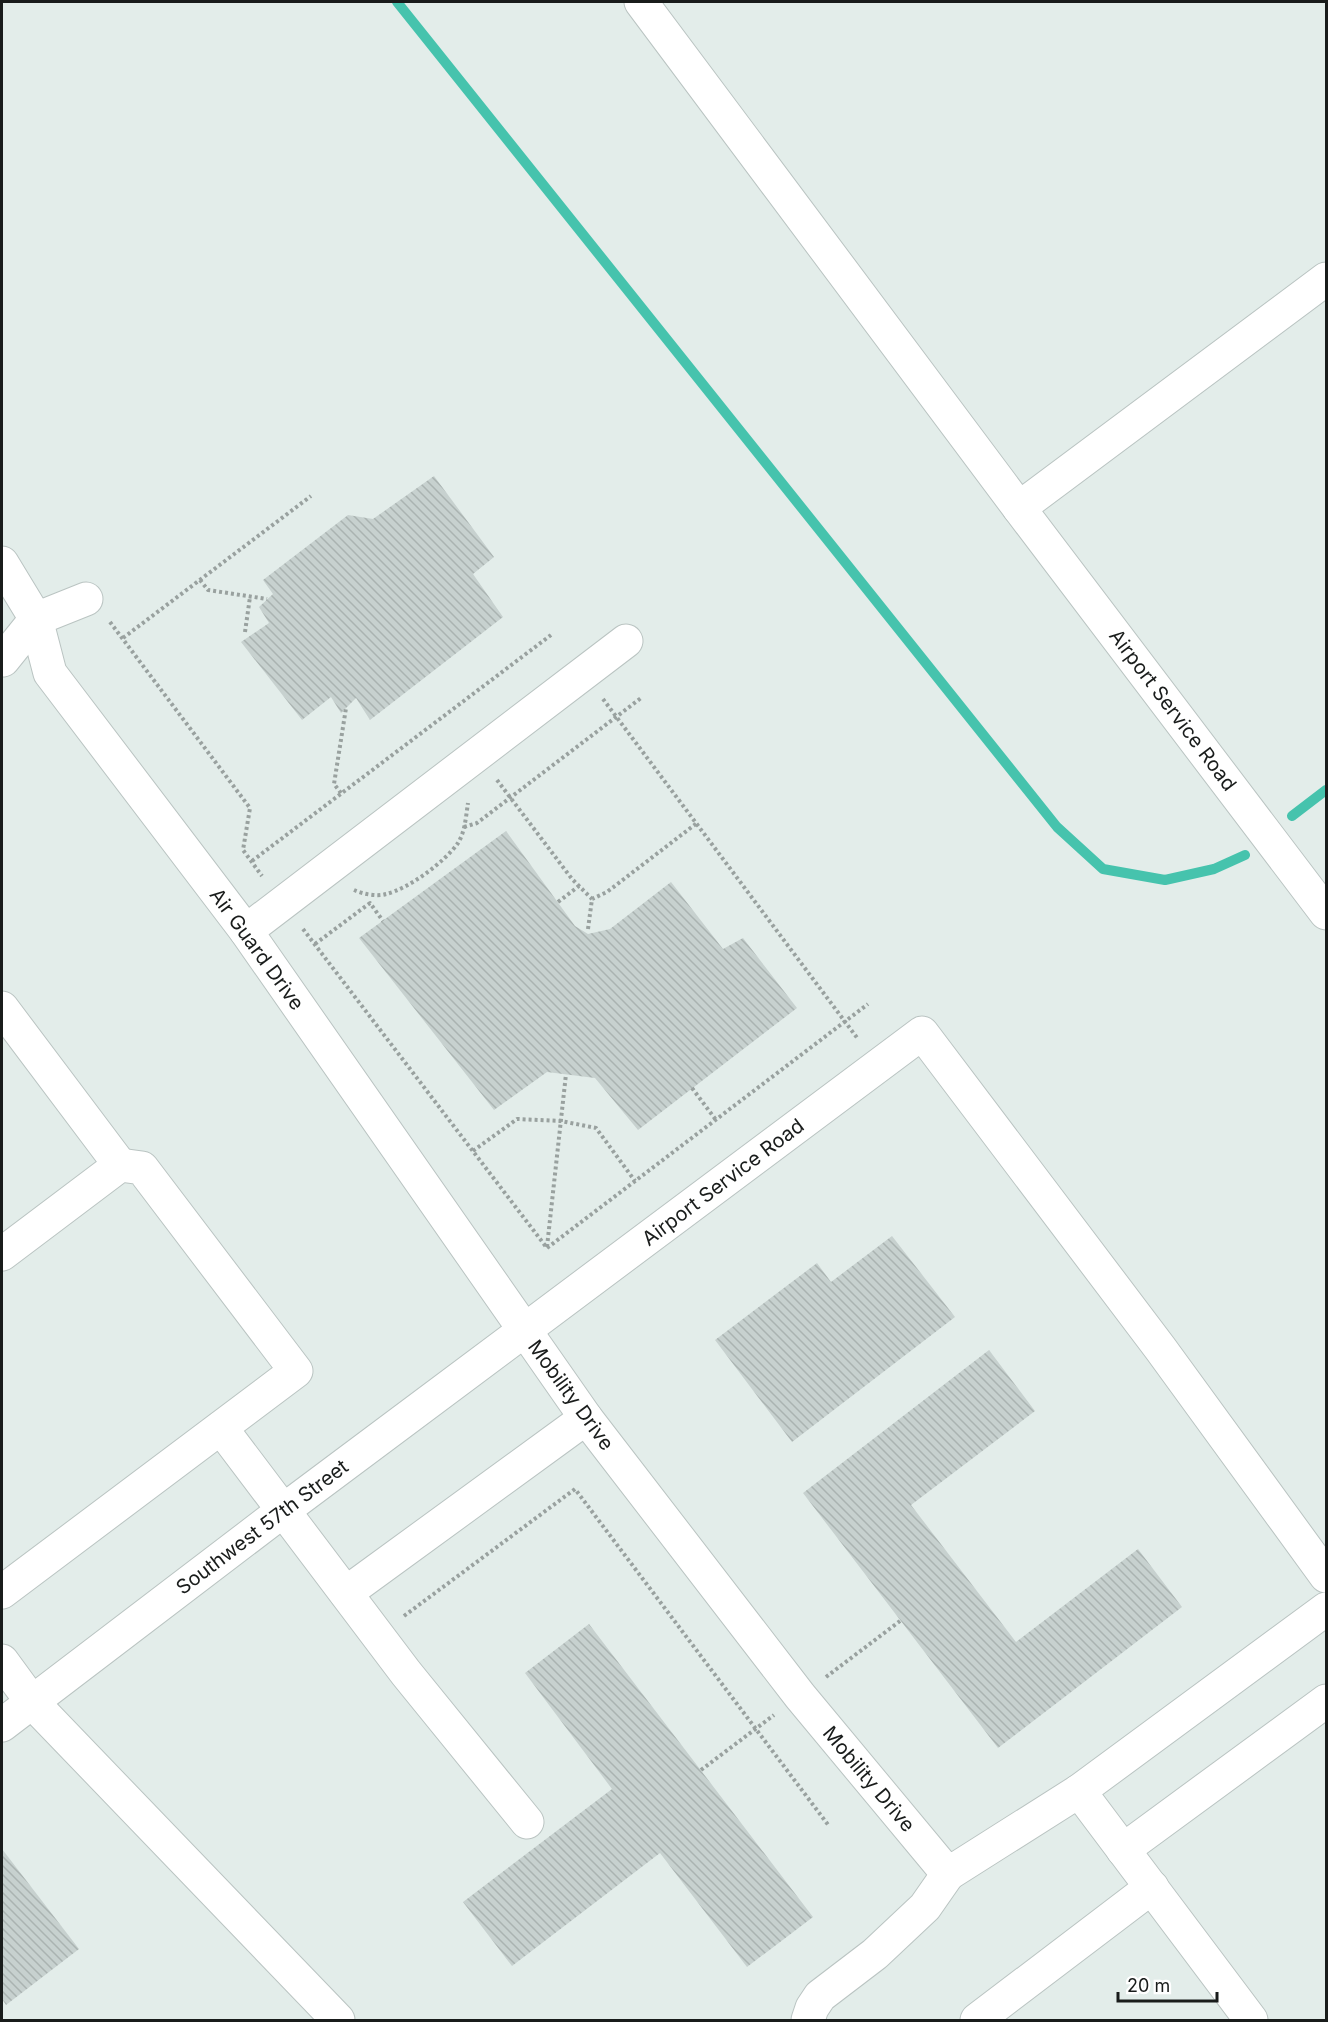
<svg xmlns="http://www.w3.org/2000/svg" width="1328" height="2022" font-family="Inter,sans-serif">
	<defs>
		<pattern id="building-back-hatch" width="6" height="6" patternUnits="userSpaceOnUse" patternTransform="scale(1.5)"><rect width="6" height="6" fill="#c7d1cf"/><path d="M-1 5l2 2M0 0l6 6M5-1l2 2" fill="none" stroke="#aab3b1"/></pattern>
	</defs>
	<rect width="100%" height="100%" fill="#e3edea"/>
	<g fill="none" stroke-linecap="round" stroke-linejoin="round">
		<g stroke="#46c3ad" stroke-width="10">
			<polyline points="397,2 1057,827 1103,869 1165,880 1214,869 1245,855"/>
			<polyline points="1292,816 1326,790"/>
		</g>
	</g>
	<g fill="url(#building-back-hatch)">
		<polygon points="434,476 494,557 473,574 503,617 370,720 356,698 341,713 331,697 302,720 241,642 269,623 259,607 273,594 263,580 348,515 373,519"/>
		<polygon points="506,831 575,926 588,934 610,929 671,882 723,949 743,938 797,1008 638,1130 595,1078 547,1072 494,1110 359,938"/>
		<polygon points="892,1236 955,1317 792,1442 715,1340 817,1263 831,1282"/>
		<polygon points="989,1350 1035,1411 911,1505 1016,1642 1138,1549 1182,1607 998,1748 803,1493"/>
		<polygon points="589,1624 813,1917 747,1967 660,1853 512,1966 463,1902 612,1789 525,1673"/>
		<polygon points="2,1849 79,1949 6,2005 2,1999"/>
	</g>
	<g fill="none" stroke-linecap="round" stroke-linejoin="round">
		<defs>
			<g id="minor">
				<polyline points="641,2 1019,508 1326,279"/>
				<polyline points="1019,508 1326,913"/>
				<polyline points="2,563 36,619 50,673 246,931 586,1418 800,1696 948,1874 1079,1791 1251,2020"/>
				<polyline points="3,660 36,619 86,599"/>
				<polyline points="246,931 626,641"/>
				<polyline points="2,1008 120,1165"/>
				<polyline points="2,1254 120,1165 142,1168 296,1371 2,1592"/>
				<polyline points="221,1428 406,1673 527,1822"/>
				<polyline points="346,1593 586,1418"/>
				<polyline points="2,1661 32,1702 338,2020"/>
				<polyline points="2,1725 284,1510 922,1033 1160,1348 1326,1576"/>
				<polyline points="1079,1791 1326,1609"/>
				<polyline points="1123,1850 1326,1701"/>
				<polyline points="808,2020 812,2008 820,1996 875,1954 925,1907 948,1874"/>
				<polyline points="977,2020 1152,1887"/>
			</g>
		</defs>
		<use href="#minor" stroke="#bac4c2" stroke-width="35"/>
		<g stroke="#99a19f" stroke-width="4" stroke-dasharray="3 3" stroke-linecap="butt">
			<polyline points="200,580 208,590 267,599"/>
			<polyline points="110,622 250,808 243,850 262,876"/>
			<polyline points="245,632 250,597"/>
			<polyline points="123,638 311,496"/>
			<polyline points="603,699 858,1039"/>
			<polyline points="497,780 572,879 592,899"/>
			<polyline points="341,793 334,784 346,708"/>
			<polyline points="464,827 477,823 641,698"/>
			<polyline points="252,861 551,635"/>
			<path d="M354 890C363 894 377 897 386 894 408 889 445 862 458 843 465 832 466 816 468 803"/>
			<polyline points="558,902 579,886"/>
			<polyline points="303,929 547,1248"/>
			<polyline points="588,929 592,899 607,892 697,823"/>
			<polyline points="315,944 370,903 383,921"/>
			<polyline points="692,1088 716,1120"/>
			<polyline points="473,1151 517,1119 561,1121 596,1128 635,1181"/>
			<polyline points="547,1247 566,1074"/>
			<polyline points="547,1248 868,1004"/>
			<polyline points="404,1616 575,1489 829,1826"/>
			<polyline points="826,1677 900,1621"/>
			<polyline points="701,1770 774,1715"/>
		</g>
		<use href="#minor" stroke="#fff" stroke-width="33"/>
	</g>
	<g text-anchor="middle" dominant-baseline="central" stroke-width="5" stroke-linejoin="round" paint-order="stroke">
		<g font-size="20" fill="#191c1b" stroke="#fff">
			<text transform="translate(1173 710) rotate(53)">Airport Service Road</text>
			<text transform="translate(257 949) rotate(54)">Air Guard Drive</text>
			<text transform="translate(723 1182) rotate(-37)">Airport Service Road</text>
			<text transform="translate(571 1395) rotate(54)">Mobility Drive</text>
			<text transform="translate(262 1527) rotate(-37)">Southwest 57th Street</text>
			<text transform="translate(869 1779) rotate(50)">Mobility Drive</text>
		</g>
	</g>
	<rect width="1328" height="2022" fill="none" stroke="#191c1b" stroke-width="6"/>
	<path d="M1118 1992v9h99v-9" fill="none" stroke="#191c1b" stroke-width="3"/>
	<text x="1127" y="1992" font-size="18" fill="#191c1b" stroke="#ffffff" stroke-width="4.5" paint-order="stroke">20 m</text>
</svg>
